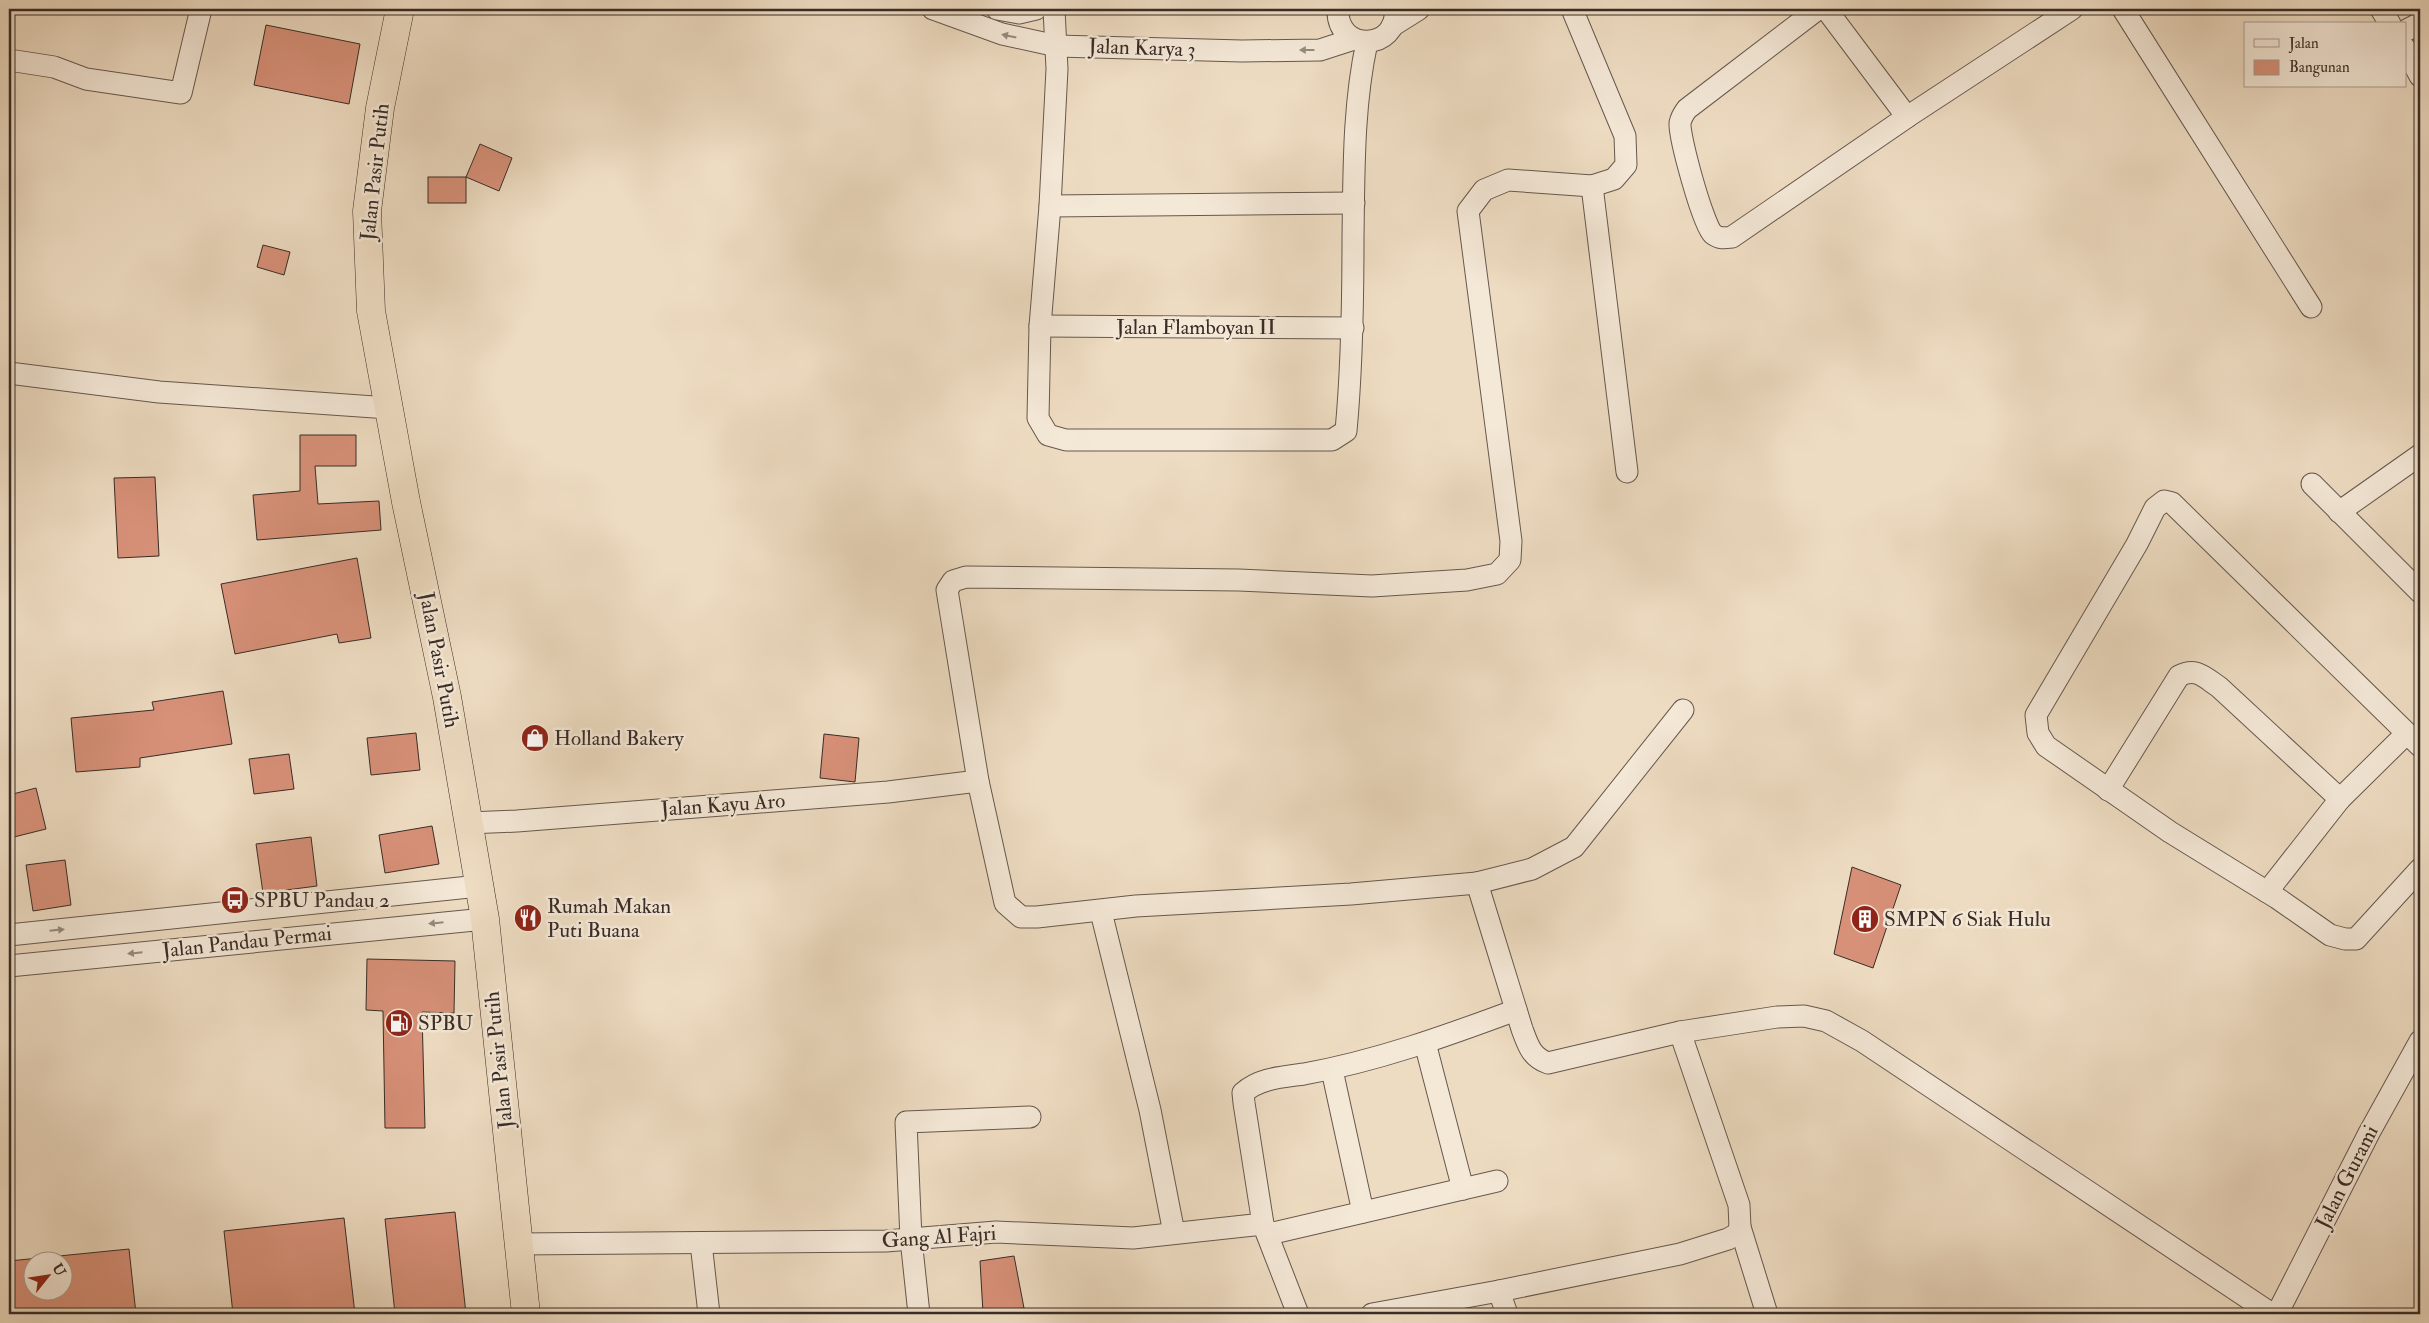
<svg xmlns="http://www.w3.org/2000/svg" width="2429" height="1323" font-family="'IM FELL Double Pica',serif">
	<rect width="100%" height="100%" fill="#eedcc2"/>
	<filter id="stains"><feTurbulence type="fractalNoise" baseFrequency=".004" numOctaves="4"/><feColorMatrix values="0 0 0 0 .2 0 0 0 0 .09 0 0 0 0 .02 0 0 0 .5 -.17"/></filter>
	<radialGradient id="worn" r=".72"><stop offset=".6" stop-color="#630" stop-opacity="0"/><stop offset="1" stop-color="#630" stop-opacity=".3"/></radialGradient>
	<g fill="#d89179" stroke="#392c27" fill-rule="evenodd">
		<polygon points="266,25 360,44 349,104 254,85"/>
		<polygon points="480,144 512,158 499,191 466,177"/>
		<rect x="428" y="177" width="38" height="26"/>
		<polygon points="263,245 290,252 284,275 257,267"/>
		<polygon points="300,435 356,435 356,466 315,466 318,504 379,501 381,530 257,540 253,495 300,491"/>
		<polygon points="155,477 159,556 118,558 114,478"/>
		<polygon points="357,558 371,638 339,643 337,634 235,654 221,584"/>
		<polygon points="223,691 232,744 140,758 140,767 76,772 71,718 154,710 152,702"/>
		<polygon points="416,733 420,770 371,775 367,738"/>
		<polygon points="824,734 859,738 855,782 820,778"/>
		<polygon points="289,754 294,789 254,794 249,759"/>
		<polygon points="36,788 46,829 14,837 9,815 9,795"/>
		<polygon points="432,826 439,864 385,873 379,835"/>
		<polygon points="311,837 317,886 263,893 256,844"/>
		<polygon points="65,860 71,905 33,911 26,865"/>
		<polygon points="1852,867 1901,885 1873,968 1834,954"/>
		<polygon points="367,959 455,961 454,1013 422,1012 425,1128 385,1128 383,1011 366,1010"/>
		<polygon points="455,1212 466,1314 395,1314 385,1219"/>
		<polygon points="344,1218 355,1314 233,1314 224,1231"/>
		<path d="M129 1249 136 1314H9V1261ZM32 1260H62V1290H32Z"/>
		<polygon points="1014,1256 1024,1308 983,1313 980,1261"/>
	</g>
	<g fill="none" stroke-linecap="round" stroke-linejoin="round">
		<defs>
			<g id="minor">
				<polyline points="933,9 1002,34 1057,46 1242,51 1320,50 1354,39"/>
				<polyline points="997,9 1019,13 1036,9"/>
				<path d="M1054 9 1057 69 1050 206 1040 326 1038 418 1048 435 1066 440H1332L1346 431C1352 367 1353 302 1353 238 1354 172 1353 106 1367 42"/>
				<path d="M1338 9C1336 53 1399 51 1395 9"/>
				<path d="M1572 9 1625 136 1626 165 1614 179 1592 186 1508 180 1484 190 1468 211 1511 541 1510 560 1497 574 1467 580 1372 586 1239 580 966 577 953 581 947 590 978 781 1005 903 1021 917H1037L1136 906 1351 894 1477 883 1522 1029C1528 1045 1531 1057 1548 1063L1680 1032 1777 1017 1804 1016 1826 1021 1862 1041 2272 1314"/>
				<path d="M1818 9 1687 109C1684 113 1681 118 1680 123 1679 137 1703 225 1713 234 1719 239 1725 238 1732 237L1907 117 1826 9"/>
				<polyline points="2123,9 2311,307"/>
				<polyline points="2381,9 2390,24"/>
				<polyline points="1392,26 1419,9"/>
				<polyline points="2405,31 2420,23"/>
				<polyline points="2405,48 2420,76"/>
				<polyline points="9,60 54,67 86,79 181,93 201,9"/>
				<polyline points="1907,117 2072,9"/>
				<polyline points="1592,186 1627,472"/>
				<polyline points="1050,206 1354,203"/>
				<polyline points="1040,326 1353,328"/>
				<polyline points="9,373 159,392 389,408"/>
				<polyline points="2312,484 2420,592"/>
				<polyline points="2339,512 2420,455"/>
				<polyline points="2420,746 2172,503 2164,501 2155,508 2137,544 2036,715 2038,733 2046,746 2170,832 2277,898 2330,935 2345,939 2356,939 2420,869"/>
				<path d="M2108 790 2179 676C2196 667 2204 677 2219 687L2340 799"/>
				<polyline points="468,823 517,821 888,792 978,781"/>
				<polyline points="1477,883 1532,869 1574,847 1683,710"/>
				<polyline points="2267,892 2340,799 2406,734"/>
				<polyline points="1101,912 1150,1110 1174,1233"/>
				<polyline points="9,935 479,886"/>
				<polyline points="9,966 485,919"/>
				<polyline points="1425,1043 1463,1189"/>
				<polyline points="1332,1070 1363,1212"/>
				<path d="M1263 1224 1244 1103 1243 1093C1259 1078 1283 1077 1304 1074 1377 1061 1446 1036 1516 1010"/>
				<polyline points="1740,1227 1767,1314"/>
				<polyline points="1269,1234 1497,1181"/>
				<polyline points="701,1243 709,1314"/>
				<polyline points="518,1244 886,1241 996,1232 1133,1238 1263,1224 1298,1314"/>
				<polyline points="1499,1291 1680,1254 1728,1239 1737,1234 1740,1227 1739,1205 1680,1032"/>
				<polyline points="919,1314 911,1239 906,1122 1030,1117"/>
				<polyline points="1372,1314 1499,1291 1507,1314"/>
				<polyline points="2277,1314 2369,1133 2420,1041"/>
			</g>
			<polyline id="highway" points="400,9 380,108 367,211 371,311 406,502 447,697 485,919 526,1314"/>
		</defs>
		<use href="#minor" stroke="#66584e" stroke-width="23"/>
		<use href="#highway" stroke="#392c27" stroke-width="29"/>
		<use href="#minor" stroke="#f4e8d7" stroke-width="21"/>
		<use href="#highway" stroke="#eedcc2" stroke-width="28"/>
	</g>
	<defs><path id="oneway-solid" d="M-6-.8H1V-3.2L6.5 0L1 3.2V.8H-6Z" transform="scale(1.25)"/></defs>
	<g fill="#968a7f">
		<use href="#oneway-solid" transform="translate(1009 36) rotate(-168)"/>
		<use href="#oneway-solid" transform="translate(1307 50) rotate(180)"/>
		<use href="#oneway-solid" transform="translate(436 923) rotate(174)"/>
		<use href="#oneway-solid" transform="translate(57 930) rotate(-6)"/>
		<use href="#oneway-solid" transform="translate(135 953) rotate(174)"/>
	</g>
	<defs>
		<symbol id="shop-disc" viewBox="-11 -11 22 22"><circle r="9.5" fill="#8f2418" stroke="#f4e8d7"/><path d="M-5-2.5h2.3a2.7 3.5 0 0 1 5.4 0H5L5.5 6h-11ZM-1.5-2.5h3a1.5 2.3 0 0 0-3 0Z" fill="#fff"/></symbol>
		<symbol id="bus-disc" viewBox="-11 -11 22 22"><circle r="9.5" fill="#8f2418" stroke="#f4e8d7"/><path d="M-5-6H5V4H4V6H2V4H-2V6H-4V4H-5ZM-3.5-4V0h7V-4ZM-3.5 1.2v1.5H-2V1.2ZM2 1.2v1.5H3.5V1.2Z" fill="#fff"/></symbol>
		<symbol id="restaurant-disc" viewBox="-11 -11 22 22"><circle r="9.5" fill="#8f2418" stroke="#f4e8d7"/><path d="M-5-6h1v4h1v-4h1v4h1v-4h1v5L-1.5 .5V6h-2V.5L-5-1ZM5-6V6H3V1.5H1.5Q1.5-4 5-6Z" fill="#fff"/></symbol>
		<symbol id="building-disc" viewBox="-11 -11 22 22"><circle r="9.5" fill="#8f2418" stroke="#f4e8d7"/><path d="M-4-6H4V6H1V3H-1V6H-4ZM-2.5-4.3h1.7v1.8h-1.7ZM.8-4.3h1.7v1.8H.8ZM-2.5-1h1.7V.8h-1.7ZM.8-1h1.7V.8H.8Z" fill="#fff"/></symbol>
		<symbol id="fuel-disc" viewBox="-11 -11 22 22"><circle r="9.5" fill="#8f2418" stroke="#f4e8d7"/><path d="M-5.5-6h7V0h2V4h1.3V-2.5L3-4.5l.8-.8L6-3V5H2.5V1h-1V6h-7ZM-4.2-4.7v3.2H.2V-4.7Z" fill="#fff"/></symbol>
	</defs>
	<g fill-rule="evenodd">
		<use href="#shop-disc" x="519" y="722" width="32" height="32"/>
		<use href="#bus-disc" x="219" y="884" width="32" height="32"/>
		<use href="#restaurant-disc" x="512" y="902" width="32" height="32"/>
		<use href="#building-disc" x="1849" y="903" width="32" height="32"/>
		<use href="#fuel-disc" x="383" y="1007" width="32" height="32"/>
	</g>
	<g text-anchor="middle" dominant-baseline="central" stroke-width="5" stroke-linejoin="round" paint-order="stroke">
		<g font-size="21" fill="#392c27" stroke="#f4e8d7">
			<text transform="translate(1142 48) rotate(2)">Jalan Karya 3</text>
			<text transform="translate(375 172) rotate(-84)">Jalan Pasir Putih</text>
			<text x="1196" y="327">Jalan Flamboyan II</text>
			<text transform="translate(439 660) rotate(79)">Jalan Pasir Putih</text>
			<text transform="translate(723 805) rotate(-4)">Jalan Kayu Aro</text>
			<text transform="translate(247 942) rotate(-6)">Jalan Pandau Permai</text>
			<text transform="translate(499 1060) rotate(-96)">Jalan Pasir Putih</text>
			<text transform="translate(2347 1177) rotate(-63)">Jalan Gurami</text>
			<text transform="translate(939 1237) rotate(-4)">Gang Al Fajri</text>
		</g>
		<g font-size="21" fill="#392c27" stroke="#f4e8d7" text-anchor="start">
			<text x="554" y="738">Holland Bakery</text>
			<text x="254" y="900">SPBU Pandau 2</text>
			<text x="547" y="906">Rumah Makan<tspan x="547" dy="24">Puti Buana</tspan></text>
			<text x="1884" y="919">SMPN 6 Siak Hulu</text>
			<text x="418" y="1023">SPBU</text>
		</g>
	</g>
	<rect width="2429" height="1323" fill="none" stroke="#eedcc2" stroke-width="30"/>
	<rect x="10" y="10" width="2409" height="1303" fill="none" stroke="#392c27" stroke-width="2.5"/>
	<rect x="15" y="15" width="2399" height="1293" fill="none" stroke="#392c27"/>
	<rect x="2244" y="22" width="162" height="65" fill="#f4e8d7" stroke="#a99d91"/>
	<rect x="2254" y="39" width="25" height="8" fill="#f4e8d7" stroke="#a99d91"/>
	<text x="2289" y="48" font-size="15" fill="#392c27">Jalan</text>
	<rect x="2254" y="60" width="25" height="15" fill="#d89179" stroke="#a99d91"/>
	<text x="2289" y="72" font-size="15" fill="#392c27">Bangunan</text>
	<g transform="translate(48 1276) rotate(60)"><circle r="24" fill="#f4e8d7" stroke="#a99d91"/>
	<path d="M0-4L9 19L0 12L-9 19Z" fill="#8f2418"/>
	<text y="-8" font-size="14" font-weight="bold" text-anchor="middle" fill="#392c27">U</text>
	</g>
	<rect width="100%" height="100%" filter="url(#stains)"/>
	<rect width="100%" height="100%" fill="url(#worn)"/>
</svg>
